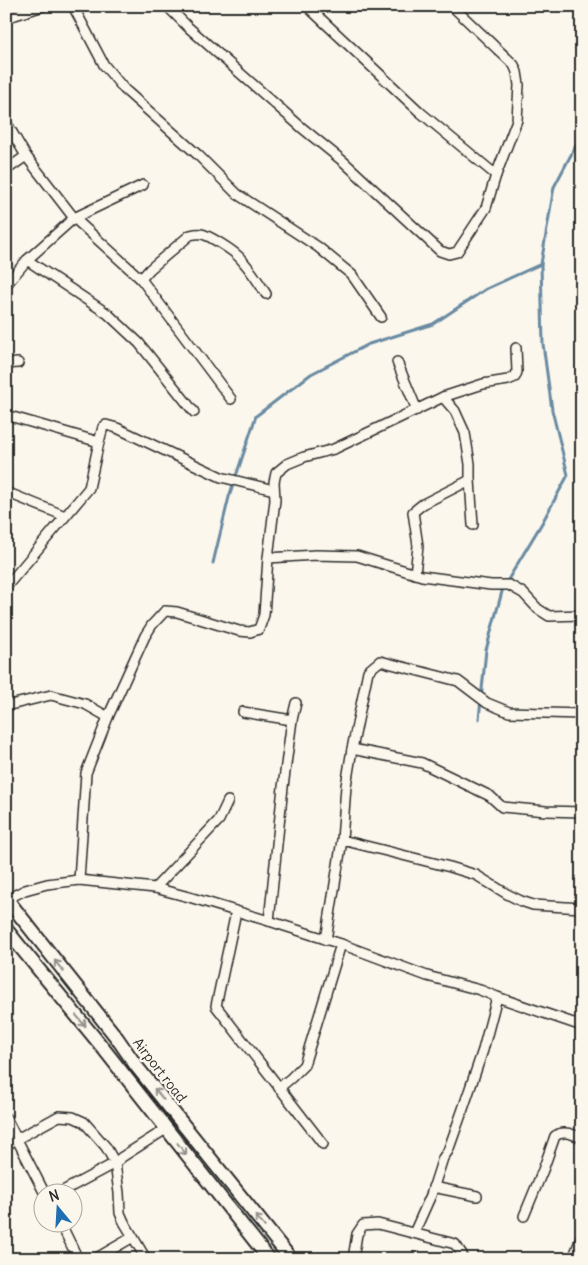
<svg xmlns="http://www.w3.org/2000/svg" width="588" height="1265" font-family="Delius,sans-serif">
	<rect width="100%" height="100%" fill="#fbf7ec"/>
	<filter id="ink" filterUnits="userSpaceOnUse"><feTurbulence type="fractalNoise" baseFrequency=".02" numOctaves="2"/><feDisplacementMap in="SourceGraphic" scale="10" xChannelSelector="R" yChannelSelector="G"/><feConvolveMatrix kernelMatrix="1 2 1 2 8 2 1 2 1" color-interpolation-filters="sRGB"/></filter>
	<g filter="url(#ink)">
		<g fill="none" stroke-linecap="round" stroke-linejoin="round">
			<g stroke="#698aa2" stroke-width="3">
				<polyline points="213,563 229,497 256,416 311,374 369,344 433,324 486,289 541,264"/>
				<polyline points="479,719 486,650 503,588 542,523 568,475 552,410 543,344 541,264 554,187 582,134"/>
			</g>
			<defs>
				<g id="street">
					<polyline points="73,6 104,65 124,89 198,155 237,194 318,247 352,275 381,317"/>
					<polyline points="167,6 188,27 301,127 344,162 440,251 449,254 457,252 486,208 496,175 517,120 519,85 517,72 514,65 452,6"/>
					<polyline points="307,6 420,112 496,175"/>
					<polyline points="6,17 15,15 43,6"/>
					<polyline points="6,122 26,156 74,218 141,279 231,399"/>
					<polyline points="6,170 26,156"/>
					<polyline points="27,260 108,314 139,343 194,412"/>
					<path d="M141 279 150 269 190 235C194 234 198 233 202 234 210 236 232 250 238 256 249 267 258 281 266 294"/>
					<polyline points="6,285 27,260 74,218 143,185"/>
					<polyline points="397,362 417,410"/>
					<polyline points="6,364 18,363"/>
					<polyline points="443,397 455,411 465,433 470,464 470,480 473,525"/>
					<polyline points="13,417 99,442"/>
					<polyline points="6,492 65,516"/>
					<polyline points="268,558 316,555 357,556 422,576 491,585 509,585 523,593 538,609 549,616 582,615"/>
					<polyline points="415,574 418,546 413,512 423,504 470,480"/>
					<polyline points="6,587 89,488 99,442 103,427 106,425 117,428 221,477 274,490"/>
					<polyline points="6,706 51,695 85,704 108,717"/>
					<polyline points="243,712 292,720"/>
					<polyline points="352,749 422,763 490,796 502,807 546,811 582,812"/>
					<polyline points="342,840 450,867 476,875 507,894 521,901 533,905 582,908"/>
					<polyline points="79,880 86,773 108,717 145,636 152,625 165,611 177,612 239,631 250,632 259,629 264,615 268,558 275,500 274,482 276,473 287,464 304,457 334,449 443,397 483,384 508,380 515,377 517,372 516,348"/>
					<polyline points="155,888 219,820 228,801"/>
					<polyline points="7,899 25,890 47,884 79,880 155,888 189,897 269,921 341,944 427,976 480,990 497,997 582,1026"/>
					<polyline points="236,912 216,1006 323,1144"/>
					<polyline points="269,921 283,787 292,720 296,703"/>
					<polyline points="326,940 342,840 346,786 352,749 368,671 380,661 458,681 487,703 509,712 582,714"/>
					<polyline points="279,1088 291,1078 304,1065 341,944"/>
					<polyline points="6,1118 44,1192"/>
					<polyline points="6,1145 59,1116 73,1117 84,1122 106,1147 115,1163 119,1193 120,1213 124,1222 133,1237 95,1259"/>
					<polyline points="433,1187 477,1196"/>
					<polyline points="61,1192 115,1163 122,1157 166,1129"/>
					<path d="M524 1216 543 1170 555 1136C563 1130 572 1134 582 1138"/>
					<polyline points="60,1222 78,1259"/>
					<polyline points="414,1233 431,1195 443,1158 448,1151 463,1109 483,1050 497,997"/>
					<polyline points="133,1237 146,1259"/>
					<polyline points="353,1259 357,1234 363,1225 378,1224 455,1244 462,1254 461,1259"/>
					<polyline points="573,1259 582,1235"/>
				</g>
				<g id="secondary">
					<polyline points="6,898 117,1038 137,1067 291,1259"/>
					<polyline points="6,929 17,943 103,1048 269,1259"/>
				</g>
			</defs>
			<use href="#street" stroke="#2b2b2b" stroke-width="12"/>
			<use href="#secondary" stroke="#2b2b2b" stroke-width="16"/>
			<use href="#street" stroke="#fbf7ec" stroke-width="9"/>
			<use href="#secondary" stroke="#fbf7ec" stroke-width="12"/>
		</g>
		<defs><path id="oneway-shaft" d="M-6 0H5M1.5-3L5.5 0L1.5 3" fill="none" stroke-width="1.6" stroke-linecap="round" stroke-linejoin="round" transform="scale(1.25)"/></defs>
		<g stroke="#93918c">
			<use href="#oneway-shaft" transform="translate(59 966) rotate(-128)"/>
			<use href="#oneway-shaft" transform="translate(81 1021) rotate(50)"/>
			<use href="#oneway-shaft" transform="translate(159 1094) rotate(-129)"/>
			<use href="#oneway-shaft" transform="translate(182 1149) rotate(52)"/>
			<use href="#oneway-shaft" transform="translate(260 1221) rotate(-129)"/>
		</g>
	</g>
	<g text-anchor="middle" dominant-baseline="central" stroke-width="4.5" stroke-linejoin="round" paint-order="stroke">
		<g font-size="14" fill="#2b2b2b" stroke="#fbf7ec">
			<text transform="translate(160 1070) rotate(52)">Airport road</text>
		</g>
	</g>
	<rect width="588" height="1265" fill="none" stroke="#fbf7ec" stroke-width="25"/>
	<rect x="12" y="12" width="563" height="1240" fill="none" stroke="#2b2b2b" stroke-width="2" filter="url(#ink)"/>
	<g transform="translate(58 1208) rotate(342)"><circle r="24" fill="#fbf7ec" stroke="#a8a59f"/>
	<path d="M0-4L9 19L0 12L-9 19Z" fill="#1f6fb2"/>
	<text y="-8" font-size="14" font-weight="bold" text-anchor="middle" fill="#2b2b2b">N</text>
	</g>
</svg>
